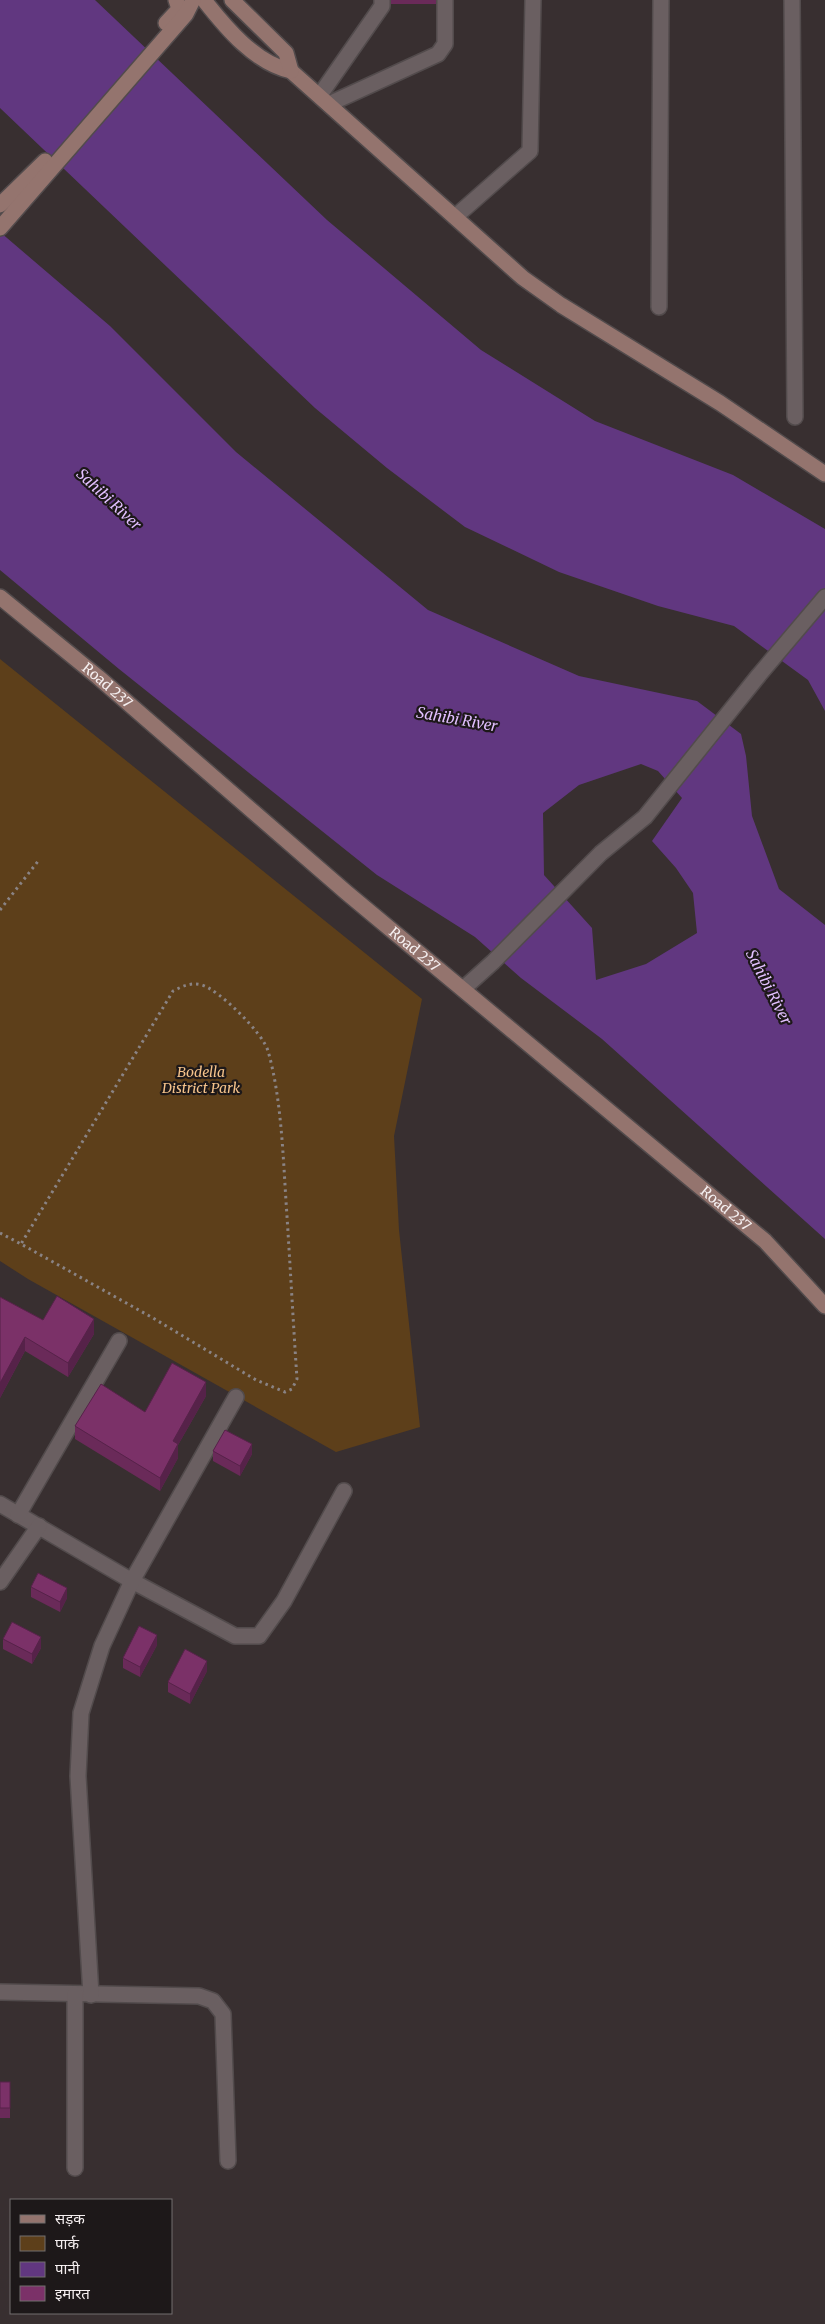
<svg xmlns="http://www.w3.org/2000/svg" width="825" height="2324" font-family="Merriweather,'Noto Sans Devanagari',serif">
	<rect width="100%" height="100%" fill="#382f30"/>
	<polygon fill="#5d3f1a" points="0,659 422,999 394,1136 399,1230 420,1427 336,1452 28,1279 0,1261"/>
	<g fill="#613780" fill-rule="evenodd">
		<polygon points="0,0 95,0 327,220 481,350 595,421 733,475 825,529 825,711 808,680 734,626 658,606 559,572 465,527 387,468 315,408 0,108"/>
		<path d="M0 232 110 326 236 452 428 610 579 676 697 701 741 734 746 756 752 816 779 889 825 925V1239L602 1039 521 978 475 937 377 875 119 669 0 570ZM641 764 658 771 682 798 652 841 676 868 693 893 697 933 646 964 596 980 592 928 544 875 543 813 579 785Z"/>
	</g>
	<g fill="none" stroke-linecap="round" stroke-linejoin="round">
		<defs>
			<g id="street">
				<polyline points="792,0 795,417"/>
				<polyline points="320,95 382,6 382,0"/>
				<polyline points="329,104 438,54 445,44 445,0"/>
				<polyline points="455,217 530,151 533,0"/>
				<polyline points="659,307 661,0"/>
				<polyline points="463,989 493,962 601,853 645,817 759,675 825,597"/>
				<polyline points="0,1504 132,1581 235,1636 259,1636 284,1601 344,1491"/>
				<polyline points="18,1515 119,1341"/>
				<polyline points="0,1582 39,1526"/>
				<polyline points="0,1992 199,1996 213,2001 223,2014 228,2161"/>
				<polyline points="75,1994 75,2168"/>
				<polyline points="91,1995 78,1776 81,1713 102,1646 132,1581 236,1397"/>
			</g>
			<g id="secondary">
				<path d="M204 0C226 28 255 63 291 71L523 278 561 305 720 403 825 474"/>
				<polyline points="232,0 286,53 291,71"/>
				<polyline points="166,23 179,9 176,0"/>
				<polyline points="0,205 45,161"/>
				<polyline points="0,228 186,14 193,0"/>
				<path id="s1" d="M0 597 98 677 347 893 765 1241 825 1306"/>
			</g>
		</defs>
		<use href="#street" stroke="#524b4c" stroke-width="18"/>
		<use href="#secondary" stroke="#524b4c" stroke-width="18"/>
		<g stroke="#8a8384" stroke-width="3" stroke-dasharray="2.5 4" stroke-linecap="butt">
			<polyline points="0,910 39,860"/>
			<path d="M0 1233 21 1244 153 1318 256 1380 285 1392 292 1389 297 1379C293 1320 290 1261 286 1201 283 1154 281 1096 268 1051 263 1033 219 990 202 985 191 982 183 986 173 991L21 1244"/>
		</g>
		<use href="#street" stroke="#6a5f61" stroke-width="15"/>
		<use href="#secondary" stroke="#94746e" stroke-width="15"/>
	</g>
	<g fill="#6a2a59">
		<rect x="391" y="0" width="45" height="4"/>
		<polygon points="0,1297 43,1320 94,1334 68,1377 25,1351 0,1398"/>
		<polygon points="206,1396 178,1445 178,1458 160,1491 75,1439 75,1426 145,1412"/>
		<polygon points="213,1451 252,1454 240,1476 213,1461"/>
		<polygon points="31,1587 67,1598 60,1612 31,1597"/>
		<polygon points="3,1639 41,1648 32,1664 3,1649"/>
		<polygon points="157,1645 140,1677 123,1668 123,1658"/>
		<polygon points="207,1671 190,1704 168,1692 168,1682"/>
		<rect x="0" y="2082" width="10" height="36"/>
	</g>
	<g fill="#562249">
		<polygon points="94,1319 94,1334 68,1377 68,1363"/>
		<polygon points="25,1337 25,1351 0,1398 0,1383"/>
		<polygon points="206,1382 206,1396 178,1445 178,1458 160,1491 160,1478 173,1441"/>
		<polygon points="252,1444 252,1454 240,1476 240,1466"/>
		<polygon points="67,1588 67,1598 60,1612 60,1602"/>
		<polygon points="157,1635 157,1645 140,1677 140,1667"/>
		<polygon points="41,1637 41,1648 32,1664 32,1654"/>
		<polygon points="207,1661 207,1671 190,1704 190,1694"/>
	</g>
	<g fill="#7b3168" stroke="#562249">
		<polygon points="57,1296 94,1319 68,1363 25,1337 0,1383 0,1297 43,1320"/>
		<polygon points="172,1363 206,1382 173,1441 178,1444 160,1478 75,1426 101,1384 145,1412"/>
		<polygon points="225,1430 252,1444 240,1466 213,1451"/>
		<polygon points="38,1573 67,1588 60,1602 31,1587"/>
		<polygon points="12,1622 41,1637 32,1654 3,1639"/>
		<polygon points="139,1626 157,1635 140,1667 123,1658"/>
		<polygon points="185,1649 207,1661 190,1694 168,1682"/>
		<rect x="0" y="2082" width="10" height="26"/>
	</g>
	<g text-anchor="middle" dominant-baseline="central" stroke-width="4.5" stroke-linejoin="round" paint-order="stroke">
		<g font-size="14" fill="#f5eff0" stroke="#1d1819">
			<text stroke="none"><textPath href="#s1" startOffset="139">Road 237</textPath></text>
			<text stroke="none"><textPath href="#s1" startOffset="544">Road 237</textPath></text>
			<text stroke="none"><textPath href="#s1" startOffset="949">Road 237</textPath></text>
		</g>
		<g font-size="14" font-style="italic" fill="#f5c38b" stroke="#1d1819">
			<text x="201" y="1072">Bodella<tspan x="201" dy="16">District Park</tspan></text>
		</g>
		<g font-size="15" font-style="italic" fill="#e1bffe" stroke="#1d1819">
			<text transform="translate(109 499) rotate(43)">Sahibi River</text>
			<text transform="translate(457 719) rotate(10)">Sahibi River</text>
			<text transform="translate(769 987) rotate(63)">Sahibi River</text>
		</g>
	</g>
	<rect x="10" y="2199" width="162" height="115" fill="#1d1819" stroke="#736e6f"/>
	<rect x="20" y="2215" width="25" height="8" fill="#94746e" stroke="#736e6f"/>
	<text x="55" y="2224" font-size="15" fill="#f5eff0">सड़क</text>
	<rect x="20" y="2236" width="25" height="15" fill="#5d3f1a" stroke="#736e6f"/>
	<text x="55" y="2249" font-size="15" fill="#f5eff0">पार्क</text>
	<rect x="20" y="2262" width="25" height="15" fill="#613780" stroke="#736e6f"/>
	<text x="55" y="2274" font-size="15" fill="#f5eff0">पानी</text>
	<rect x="20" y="2286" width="25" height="15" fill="#7b3168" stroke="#736e6f"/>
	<text x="55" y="2299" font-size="15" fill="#f5eff0">इमारत</text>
</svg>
